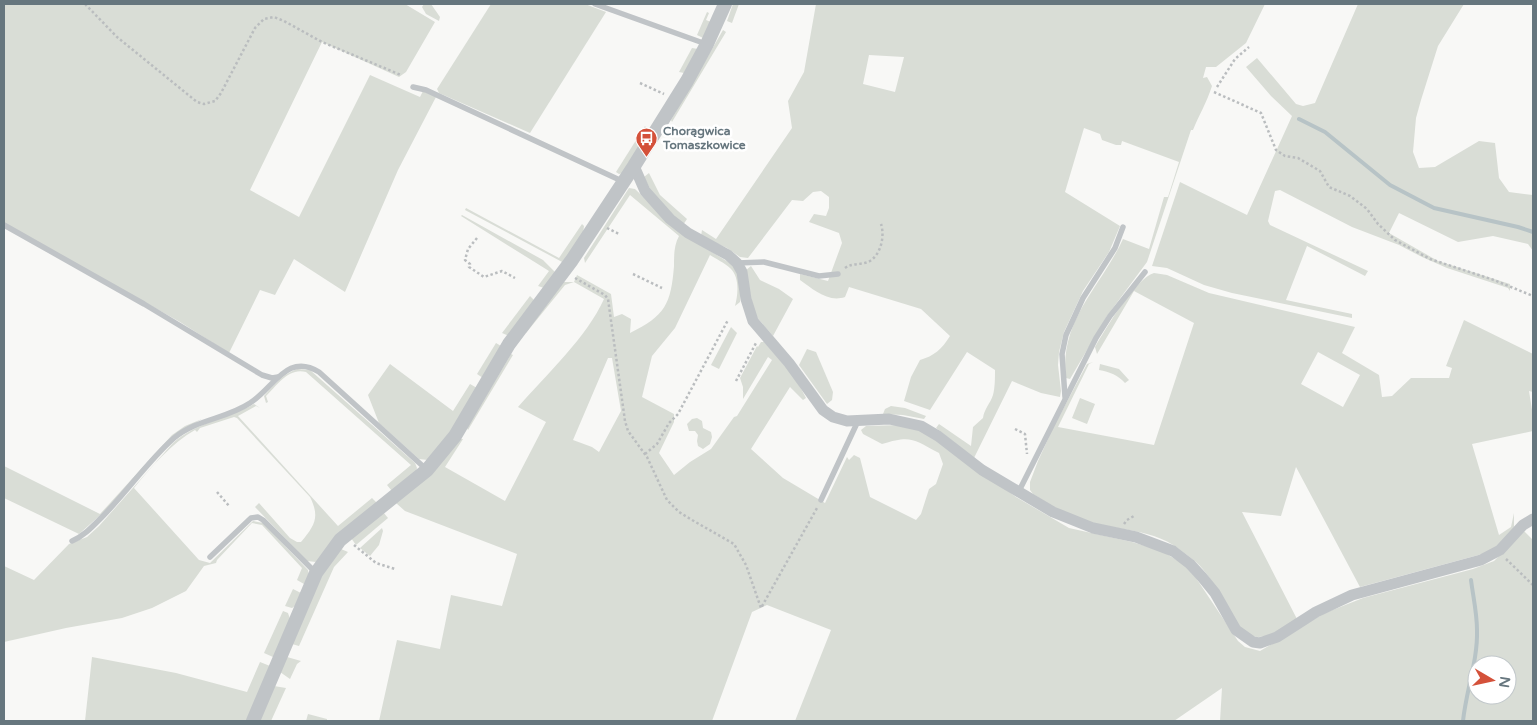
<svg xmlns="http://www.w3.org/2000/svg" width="1537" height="725" font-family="'Varela Round',sans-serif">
	<rect width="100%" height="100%" fill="#f8f8f6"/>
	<g fill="#d9ddd6" fill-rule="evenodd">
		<polygon points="4,4 405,4 435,22 406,72 399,77 322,42 250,190 299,217 370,75 420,97 423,91 436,97 398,170 345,292 294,259 275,295 260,290 229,353 180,322 4,223"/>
		<polygon points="424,4 431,4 440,17 439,21 426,14 422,7"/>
		<polygon points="491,4 585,4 606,12 530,133 439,93 437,89"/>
		<polygon points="733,4 739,4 732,23 727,21"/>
		<path d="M816 4H1265L1246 43 1216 67H1206L1203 78 1207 77 1212 86C1207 102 1199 115 1193 130H1191L1147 262 1107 316 1070 379 1066 378C1059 320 1101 287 1123 239L1149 249 1164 197H1168L1179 162 1122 141 1121 145H1116L1102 140 1100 134 1084 128 1065 192 1120 226 1109 252 1083 291 1064 332 1059 352 1058 365 1061 391 1060 397 1041 393 1012 381 974 458 936 428 939 424 971 446 973 427 983 418C984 409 990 404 993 395 995 388 995 378 995 370L967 352 930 410 904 401 911 377 920 360C934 356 942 349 950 336L921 309 849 287 845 297C828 303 813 289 800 280V274L828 281 842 243 839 233 809 222 814 214 826 216 829 208V197L821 191 813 192 803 201 792 200 748 258 740 257 727 248 701 236 702 230 716 239 792 128 788 101 804 72ZM869 55 904 57 895 92 863 84Z"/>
		<polygon points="1358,4 1464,4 1438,46 1421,100 1416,118 1413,152 1419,168 1435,167 1479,141 1495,143 1499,178 1509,192 1533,195 1533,251 1528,244 1493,236 1458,242 1399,213 1389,233 1438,261 1510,284 1510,291 1508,288 1447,268 1422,257 1399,245 1352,227 1280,190 1275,191 1268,221 1270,225 1368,271 1365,276 1307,246 1286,300 1352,314 1352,318 1232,293 1204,285 1167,268 1152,266 1180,182 1247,215 1292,116 1271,96 1246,67 1257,58 1296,104 1303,106 1315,103"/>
		<polygon points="707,12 709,13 706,20 711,22 703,38 697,35"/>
		<polygon points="723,30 726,32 672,122 671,120"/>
		<polygon points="692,48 698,49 684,73 679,72"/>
		<polygon points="645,126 648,131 623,173 619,174 616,172"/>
		<polygon points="649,173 660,195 687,219 683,225 652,193 644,177"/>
		<path d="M629 188 635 189 681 233 733 265 738 275 741 287 740 302 735 306C738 295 740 277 730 268 725 263 716 259 710 255L675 328 652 356 642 397 674 414V422L659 453 674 475 690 462 711 449 734 417 737 416 772 360 768 357 743 399V387L740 378 757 346 758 347 761 342H764C780 359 796 377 806 398L803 400 790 387 751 449 783 478 825 503 847 457 849 460 854 455 860 458 870 497 916 520 921 514 929 489 936 484 943 464 939 453C913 439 911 435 882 444L863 434 861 430 866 426 901 425 917 429 937 440 1016 497 1069 528 1132 542 1162 551 1183 564 1196 578 1238 641 1245 647 1260 651 1325 613 1363 598 1473 569 1494 561 1524 531 1533 540V721H1220L1222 688 1174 721H795L831 630 767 605 752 612 712 721H379L397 640 440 649 451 595 502 606 517 554 405 511 396 503C422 482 440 466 460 439H463L445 467 505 501 546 422 518 407C546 375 587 337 604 299L574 282 565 285 526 333 525 332 563 282H574L577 275 611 294 614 317 622 314 631 319 630 333C665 316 671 304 674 266 674 255 674 245 679 236L630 195 585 263 584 258ZM608 358H612L621 411 599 452 592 447 573 440ZM1477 665H1507V695H1477Z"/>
		<polygon points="466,208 559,258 582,224 584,226 583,234 564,263 465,210"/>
		<polygon points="462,215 543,260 556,273 544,288 538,286 549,271 461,216"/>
		<polygon points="751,266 760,280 779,289 793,299 773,336 755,315 745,271"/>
		<path d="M1154 273 1167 275 1209 293 1355 327 1342 353 1379 375 1382 397 1392 396 1411 378H1449L1452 368 1446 366 1464 320 1533 354V392L1529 391 1533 416V431L1472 444 1499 535 1511 527 1514 513V527L1501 544 1486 553 1360 587 1296 467 1281 516 1242 512 1297 619C1286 627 1266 641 1252 636 1232 629 1219 588 1205 572 1199 563 1188 556 1179 549 1149 526 1107 531 1073 517 1060 512 1046 502 1033 494L1030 490V482L1038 461 1054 426 1087 364 1093 362 1089 364 1058 427 1154 445 1194 323 1134 291 1097 354 1095 347C1106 328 1135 279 1154 273ZM1318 352 1360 375 1343 407 1301 384Z"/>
		<polygon points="530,296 535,301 509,336 502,333"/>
		<polygon points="731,327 737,333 719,369 711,365"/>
		<polygon points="496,343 501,346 483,378 477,374"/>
		<polygon points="807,349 816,352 833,392 832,400 827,404 799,365"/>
		<polygon points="511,354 513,355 468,430 467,428"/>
		<polygon points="390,364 453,411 470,384 477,388 453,428 428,460 419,459 379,423 368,395"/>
		<path d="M1100 364 1119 369 1129 380 1125 383C1118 375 1110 372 1099 370Z"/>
		<path d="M297 369 310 370 415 463 417 468 416 472 392 491 387 485 411 465 306 372C289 367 277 385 266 396L268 402 266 403 264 396C274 385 283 374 297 369Z"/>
		<polygon points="1080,398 1095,404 1087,424 1072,418"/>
		<path d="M254 404 260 408 256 406 238 416 338 526 372 498 377 503 316 562 307 561 255 507 259 503 290 538 297 542H301C315 525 320 517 310 497L237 418 234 417 200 428 197 432 195 430C172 443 151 467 134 488L199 560 210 563 253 521 263 523 308 570 309 575 304 584 297 580 302 568 262 525 252 523 217 560 216 563 204 566 186 591 152 608 122 618 66 628 4 642V566L34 580 69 544 87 537 99 526 173 443C196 422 228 419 254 404Z"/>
		<polygon points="891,406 905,408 926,416 924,419 903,415 883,414 885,409"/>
		<polygon points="697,418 702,421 703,428 711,432 712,437 710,444 703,449 698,446 697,441 698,435 695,431 689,431 687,424 692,419"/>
		<polygon points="202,419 173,436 106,510 79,534 4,498 4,466 100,514 172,435 185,426"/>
		<polygon points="383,512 388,518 356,545 351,538"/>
		<polygon points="382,528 383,531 379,545 370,556 360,548"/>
		<polygon points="341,549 348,552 334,567 299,646 292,644 320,578"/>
		<polygon points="293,589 301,593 295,606 292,608 285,606"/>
		<polygon points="283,611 288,613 290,619 275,656 273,657 264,653"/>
		<polygon points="92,657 176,673 247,692 260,662 270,666 248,721 85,721"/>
		<polygon points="287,657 301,661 297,664 290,679 280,672"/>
		<polygon points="274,686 286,688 271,721 260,721"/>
		<polygon points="308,714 327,719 327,721 306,721"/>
	</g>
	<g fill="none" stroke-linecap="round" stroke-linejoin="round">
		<g stroke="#b7c3c6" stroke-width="4">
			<polyline points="1299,119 1325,132 1390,185 1434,208 1518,227 1533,232"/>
			<path d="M1463 721C1466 691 1478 660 1477 630 1477 613 1473 596 1471 580"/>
		</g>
		<g stroke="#babdbf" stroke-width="2.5" stroke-dasharray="2.5 2.5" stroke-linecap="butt">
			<polyline points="85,4 117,37 197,102 204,104 215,101 221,93 255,28 264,19 274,17 284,21 322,42 401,75"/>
			<polyline points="640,83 664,94"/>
			<polyline points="1217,87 1235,59 1249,47"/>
			<polyline points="1214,92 1261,113 1276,150 1285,156 1298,158 1320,171 1329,187 1350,196 1367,209 1378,224 1395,240 1430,259 1494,280 1533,296"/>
			<polyline points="607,228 619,234"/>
			<polyline points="477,238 468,249 465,260 470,264 469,267 484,277 502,271 515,278"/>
			<path d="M845 268C852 263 860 265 868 262 881 256 885 236 881 224"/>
			<polyline points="633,274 662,288"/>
			<polyline points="575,278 605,295 608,299 625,421 628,431 647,457 667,500 679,512 692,520 734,544 746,565 761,608 817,508"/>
			<polyline points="736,381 756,343"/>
			<polyline points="1015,429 1025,434 1027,454"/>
			<polyline points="645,454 657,444 669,423 678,414 728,320"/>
			<polyline points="217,492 230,507"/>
			<polyline points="1124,524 1127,520 1134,516"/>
			<polyline points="354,545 376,563 395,569"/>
			<polyline points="1506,559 1533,585"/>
		</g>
		<g stroke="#c0c4c7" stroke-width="5.5">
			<polyline points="595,4 706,44"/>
			<polyline points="413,87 426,90 624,182"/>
			<polyline points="4,225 144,304 262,375 272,378 278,377"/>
			<polyline points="737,263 764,262 819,276 838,274"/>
			<polyline points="1065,397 1062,354 1066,335 1083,298 1115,248 1123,227"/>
			<polyline points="1019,491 1096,338 1110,316 1145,272"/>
			<polyline points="821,500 858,421"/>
			<path d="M72 541C84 536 93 526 102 517 127 492 148 461 174 438 197 419 226 419 250 403 274 388 287 352 319 372L426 469"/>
			<polyline points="210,557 251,518 258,517 263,520 316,573"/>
		</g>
		<polyline stroke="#c0c4c7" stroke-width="11" points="634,166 645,191 670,219 688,233 728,255 737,263 742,272 746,299 753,321 789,363 823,410 833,417 847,421 889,419 921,426 938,436 982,470 1053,512 1093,528 1136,537 1173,551 1190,564 1202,577 1215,593 1236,630 1253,642 1260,643 1277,637 1316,612 1352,595 1481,560 1500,550 1523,525 1533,519"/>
		<polyline stroke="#c0c4c7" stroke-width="14" points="253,721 316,573 340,540 427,470 455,436 509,344 572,260 634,166 687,81 707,44 725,4"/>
	</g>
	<defs>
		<symbol id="bus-pin" viewBox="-11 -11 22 30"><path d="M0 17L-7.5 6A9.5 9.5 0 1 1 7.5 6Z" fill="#d4513a" stroke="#fff"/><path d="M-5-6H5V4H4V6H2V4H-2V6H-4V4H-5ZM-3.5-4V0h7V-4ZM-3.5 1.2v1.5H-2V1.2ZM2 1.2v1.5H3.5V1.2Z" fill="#fff"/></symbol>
	</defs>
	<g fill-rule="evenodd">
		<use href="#bus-pin" x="634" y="126" width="25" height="34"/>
	</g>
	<g text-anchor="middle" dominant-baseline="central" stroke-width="5" stroke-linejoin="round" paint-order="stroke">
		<g font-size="12" font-weight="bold" fill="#66767e" stroke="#fff" text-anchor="start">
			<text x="663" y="131">Chorągwica<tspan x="663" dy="14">Tomaszkowice</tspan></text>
		</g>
	</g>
	<rect width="1537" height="725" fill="none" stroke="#66767e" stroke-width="10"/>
	<g transform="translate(1492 680) rotate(99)"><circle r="24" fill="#ffffff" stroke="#c2c8cb"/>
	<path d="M0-4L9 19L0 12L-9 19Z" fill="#d4513a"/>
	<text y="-8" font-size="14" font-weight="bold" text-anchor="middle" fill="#66767e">N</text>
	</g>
</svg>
